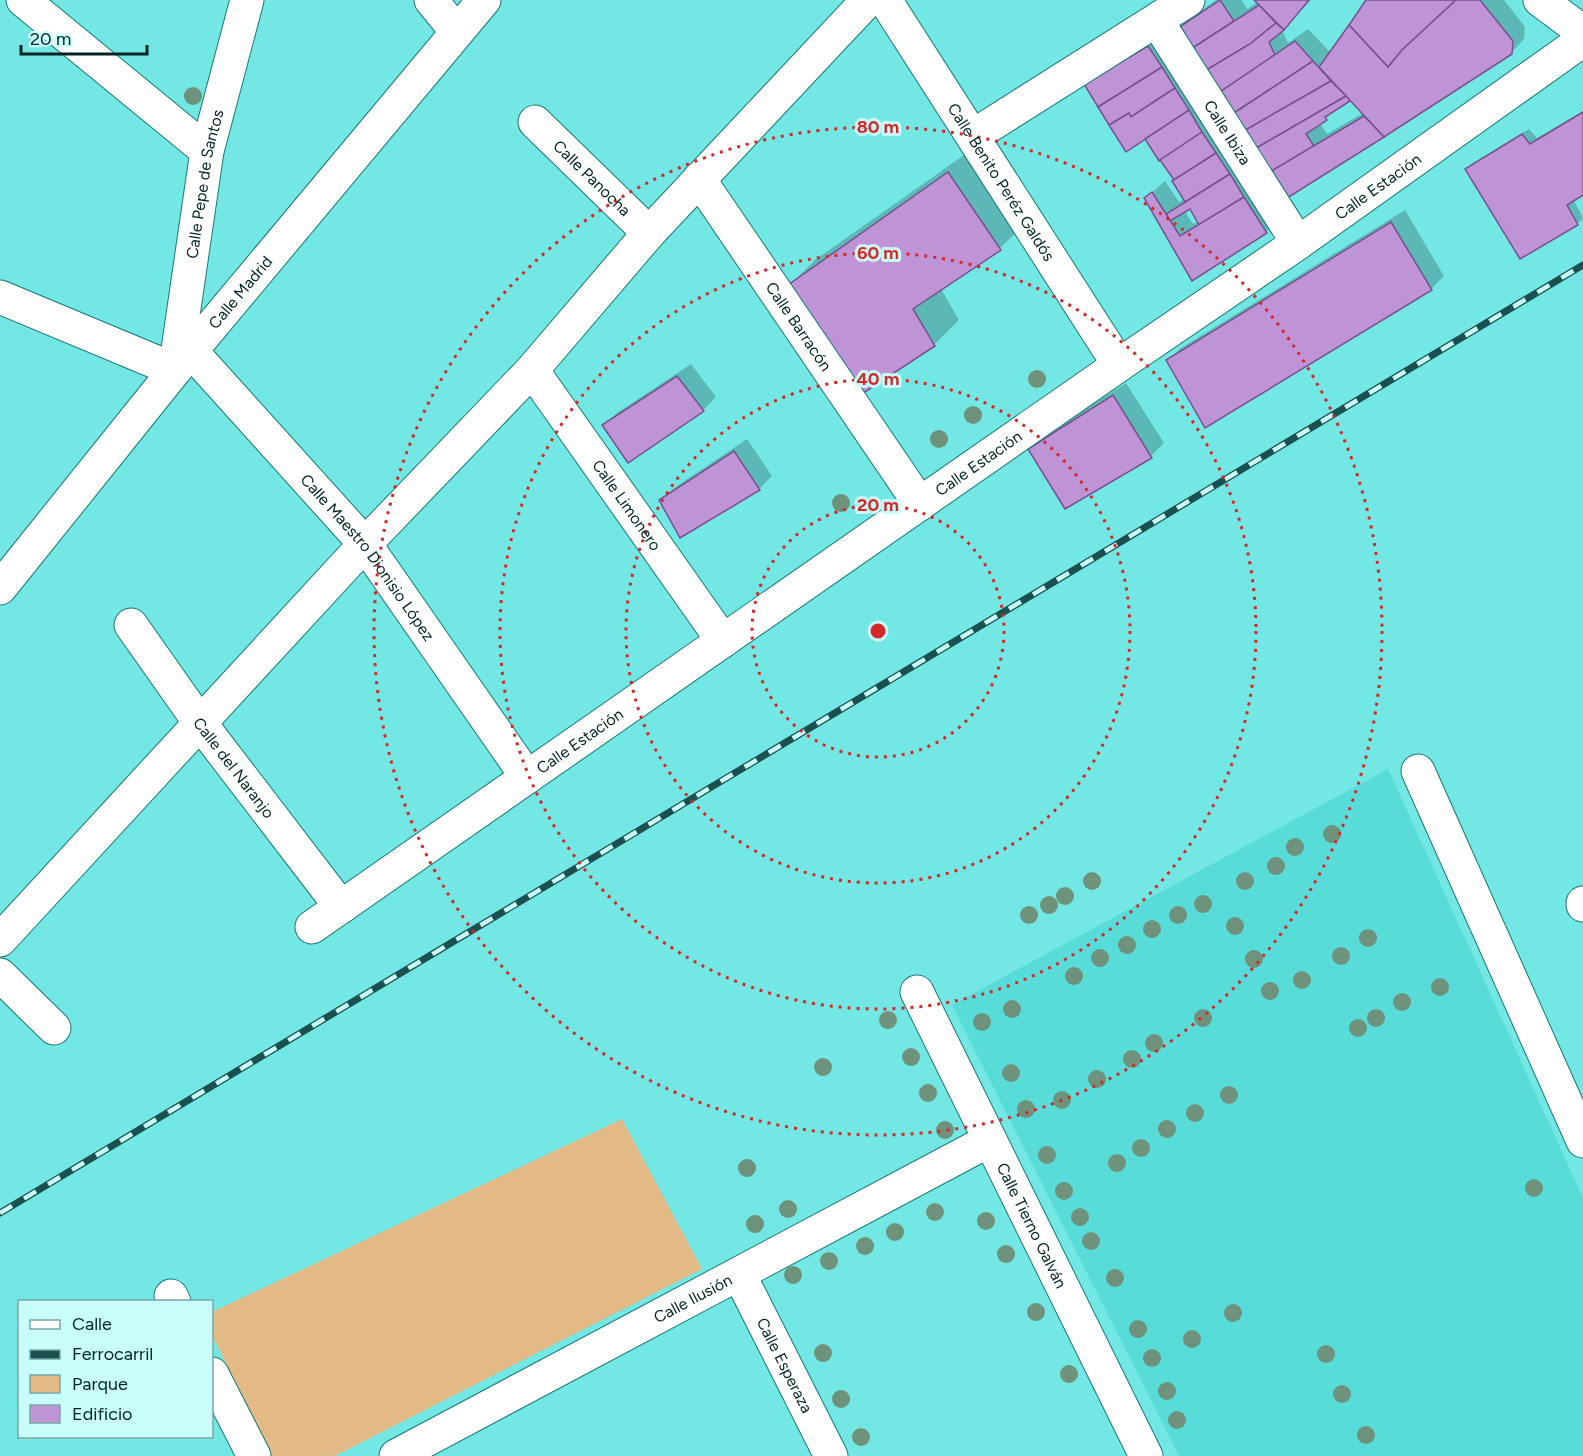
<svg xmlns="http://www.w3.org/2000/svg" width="1583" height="1456" font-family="Figtree,sans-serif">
	<rect width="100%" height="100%" fill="#73e7e4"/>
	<polygon fill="#57dcd9" points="1388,769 1583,1198 1583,1456 1179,1456 952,1005"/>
	<polygon fill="#e3ba86" points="622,1119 702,1269 335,1456 271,1456 212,1335 212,1312"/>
	<g fill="#0003" fill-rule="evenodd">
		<path d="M1216 0H1242L1247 9 1258 2 1256 0H1311L1282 30 1288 43 1308 29 1331 53 1368 0H1504L1525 27 1524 39 1511 53 1285 198 1179 30 1192 17ZM1351 99 1363 113 1327 134 1320 123 1338 107Z"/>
		<path d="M1162 34 1279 219 1266 232 1192 279 1146 198 1165 181 1179 202 1185 199 1175 179 1099 72ZM1190 206 1199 221 1193 224 1184 210Z"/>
		<polygon points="1583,111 1583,193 1573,199 1583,218 1577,224 1467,169 1473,163 1529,129 1537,138"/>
		<polygon points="974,148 1025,224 1000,248 941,289 959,320 934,345 790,285 815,260"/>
		<polygon points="1405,210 1444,276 1431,289 1168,361 1181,348"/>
		<polygon points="691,364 716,397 703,410 604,425 617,413"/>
		<polygon points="1126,383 1164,443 1151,456 1030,449 1043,436"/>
		<polygon points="747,439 772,476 759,489 661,501 674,488"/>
	</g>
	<g fill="#bf94d6" stroke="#79508e" stroke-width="1.5">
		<polygon points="1220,0 1234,21 1191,49 1177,29"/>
		<polygon points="1254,0 1309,0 1284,30"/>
		<polygon points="1366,0 1456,0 1402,50 1388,67 1349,25"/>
		<polygon points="1456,0 1480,0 1513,41 1512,54 1384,137 1319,67 1349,25 1388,67 1402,50"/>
		<polygon points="1259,5 1276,23 1250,44 1203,72 1191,49"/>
		<polygon points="1276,23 1284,30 1269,42 1275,55 1217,94 1203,72 1250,44"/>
		<polygon points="1295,41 1313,61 1231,115 1217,94"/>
		<polygon points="1148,46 1162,67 1098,107 1084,84"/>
		<polygon points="1313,61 1331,81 1242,132 1231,115"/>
		<polygon points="1162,67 1175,88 1131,117 1129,113 1109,125 1098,107"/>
		<polygon points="1331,81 1346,96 1253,150 1242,132"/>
		<polygon points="1175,88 1189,110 1126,152 1109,125 1129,113 1131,117"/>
		<polygon points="1346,96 1350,101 1325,117 1327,120 1306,134 1314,146 1268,173 1253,150"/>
		<polygon points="1189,110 1202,132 1159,161 1145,139"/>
		<polygon points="1583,112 1583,195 1567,205 1578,225 1520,259 1465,169 1522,134 1530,144"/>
		<polygon points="1364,116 1384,137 1284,200 1268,173"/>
		<polygon points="1202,132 1216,153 1174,180 1160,160"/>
		<polygon points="1216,153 1230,174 1185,202 1172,181"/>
		<polygon points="948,172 1001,250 913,309 935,346 862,394 788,285"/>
		<polygon points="1230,174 1244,197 1199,225 1190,209 1170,221 1166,214"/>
		<polygon points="1152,192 1180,236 1244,197 1267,233 1192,281 1144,198"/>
		<polygon points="1391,222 1432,290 1205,428 1166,360"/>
		<polygon points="677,376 704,411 628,463 602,425"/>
		<polygon points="1113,395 1152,458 1065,509 1028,449"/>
		<polygon points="734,451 760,490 680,538 659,500"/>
	</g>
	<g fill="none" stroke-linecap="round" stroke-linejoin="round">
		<defs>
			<g id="minor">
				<polyline points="23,0 207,151"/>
				<polyline points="431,0 456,31"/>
				<path id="s1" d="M885 0 1119 365"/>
				<polyline points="1540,0 1583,32"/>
				<path id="s2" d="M1157 21 1298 243"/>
				<path id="s3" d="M535 122 649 233"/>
				<polyline points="973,136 1188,0"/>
				<path id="s4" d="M699 179 920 504"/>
				<path id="s5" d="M0 297 175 370 207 151 247 0"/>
				<path id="s6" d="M191 351 365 544 527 777"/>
				<path id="s7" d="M532 370 723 641"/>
				<path id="s8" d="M0 588 175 370 484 0"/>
				<path id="s9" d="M131 625 200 723 341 907"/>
				<polyline points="1418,771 1583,1141"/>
				<polyline points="1583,903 1583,905"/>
				<path id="s10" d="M312 927 1119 365 1298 243 1583 40"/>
				<polyline points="0,940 365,544 532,370 649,233 868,0"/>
				<polyline points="0,975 54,1028"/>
				<path id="s11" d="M917 992 1146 1456"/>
				<path id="s12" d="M739 1274 831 1456"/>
				<polyline points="171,1296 174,1302"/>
				<polyline points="212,1374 254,1456"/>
				<path id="s13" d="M396 1456 990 1140"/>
			</g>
		</defs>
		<use href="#minor" stroke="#177977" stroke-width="35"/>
		<use href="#minor" stroke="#fff" stroke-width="33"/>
		<defs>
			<polyline id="rail" points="0,1213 1583,265"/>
		</defs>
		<use href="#rail" stroke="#1a504f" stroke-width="7"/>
		<use href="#rail" stroke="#c9fdfb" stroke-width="4.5" stroke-dasharray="14" stroke-linecap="butt"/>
	</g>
	<g fill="#6e927b">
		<circle cx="193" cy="96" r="9"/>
		<circle cx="1037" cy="379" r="9"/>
		<circle cx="973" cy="415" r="9"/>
		<circle cx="939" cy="439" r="9"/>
		<circle cx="841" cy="503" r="9"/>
		<circle cx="1332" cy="834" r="9"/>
		<circle cx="1295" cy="847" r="9"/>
		<circle cx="1276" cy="866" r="9"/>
		<circle cx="1092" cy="881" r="9"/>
		<circle cx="1245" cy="881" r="9"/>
		<circle cx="1065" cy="896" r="9"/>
		<circle cx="1203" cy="904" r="9"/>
		<circle cx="1049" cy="905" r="9"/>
		<circle cx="1029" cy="915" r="9"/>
		<circle cx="1178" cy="915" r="9"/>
		<circle cx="1235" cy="926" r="9"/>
		<circle cx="1152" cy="929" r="9"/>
		<circle cx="1368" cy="938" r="9"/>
		<circle cx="1127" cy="945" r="9"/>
		<circle cx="1341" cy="956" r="9"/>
		<circle cx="1100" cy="958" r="9"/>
		<circle cx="1254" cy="959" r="9"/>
		<circle cx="1074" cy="976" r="9"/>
		<circle cx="1302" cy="980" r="9"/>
		<circle cx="1440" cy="987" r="9"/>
		<circle cx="1270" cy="991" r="9"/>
		<circle cx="1402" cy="1002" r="9"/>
		<circle cx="1012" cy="1009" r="9"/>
		<circle cx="1203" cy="1018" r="9"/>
		<circle cx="1376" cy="1018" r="9"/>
		<circle cx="888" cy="1020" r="9"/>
		<circle cx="982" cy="1022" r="9"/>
		<circle cx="1358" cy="1028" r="9"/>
		<circle cx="1154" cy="1043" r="9"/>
		<circle cx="911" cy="1057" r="9"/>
		<circle cx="1132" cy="1059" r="9"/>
		<circle cx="823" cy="1067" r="9"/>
		<circle cx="1011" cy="1073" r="9"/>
		<circle cx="1097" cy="1079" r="9"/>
		<circle cx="928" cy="1093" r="9"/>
		<circle cx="1229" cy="1095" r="9"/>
		<circle cx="1062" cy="1100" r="9"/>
		<circle cx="1026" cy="1109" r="9"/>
		<circle cx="1195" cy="1113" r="9"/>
		<circle cx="1167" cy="1129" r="9"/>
		<circle cx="945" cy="1130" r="9"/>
		<circle cx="1141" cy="1148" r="9"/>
		<circle cx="1047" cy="1155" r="9"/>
		<circle cx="1117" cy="1163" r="9"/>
		<circle cx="747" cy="1168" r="9"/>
		<circle cx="1534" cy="1188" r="9"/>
		<circle cx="1064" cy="1191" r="9"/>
		<circle cx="788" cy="1209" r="9"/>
		<circle cx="935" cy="1212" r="9"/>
		<circle cx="1080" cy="1217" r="9"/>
		<circle cx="986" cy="1221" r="9"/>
		<circle cx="755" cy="1224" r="9"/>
		<circle cx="895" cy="1232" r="9"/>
		<circle cx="1091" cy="1241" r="9"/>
		<circle cx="865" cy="1246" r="9"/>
		<circle cx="1006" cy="1254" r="9"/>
		<circle cx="829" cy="1261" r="9"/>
		<circle cx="793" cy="1275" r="9"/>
		<circle cx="1115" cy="1278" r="9"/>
		<circle cx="1036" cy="1312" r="9"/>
		<circle cx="1233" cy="1313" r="9"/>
		<circle cx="1138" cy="1329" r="9"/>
		<circle cx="1192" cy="1339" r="9"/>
		<circle cx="823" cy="1353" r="9"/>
		<circle cx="1326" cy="1354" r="9"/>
		<circle cx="1152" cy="1358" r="9"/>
		<circle cx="1069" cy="1374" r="9"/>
		<circle cx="1167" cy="1391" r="9"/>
		<circle cx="1342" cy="1394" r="9"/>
		<circle cx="841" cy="1399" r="9"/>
		<circle cx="1177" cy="1420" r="9"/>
		<circle cx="1366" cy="1435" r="9"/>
		<circle cx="861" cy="1437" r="9"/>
	</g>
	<g fill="none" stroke="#d62828" stroke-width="3" stroke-dasharray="3 6">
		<circle cx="878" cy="631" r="126"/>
		<circle cx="878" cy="631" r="252"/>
		<circle cx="878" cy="631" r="378"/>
		<circle cx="878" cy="631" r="504"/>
	</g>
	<g text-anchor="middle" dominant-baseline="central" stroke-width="6" stroke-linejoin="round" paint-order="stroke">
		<g font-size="16" fill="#002524" stroke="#c9fdfb">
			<text stroke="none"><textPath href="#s2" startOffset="132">Calle Ibiza</textPath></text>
			<text stroke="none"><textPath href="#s3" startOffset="80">Calle Panocha</textPath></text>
			<text stroke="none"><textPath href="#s1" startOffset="216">Calle Benito Peréz Galdós</textPath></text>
			<text stroke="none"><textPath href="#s5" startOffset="378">Calle Pepe de Santos</textPath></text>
			<text stroke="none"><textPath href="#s10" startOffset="1298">Calle Estación</textPath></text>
			<text stroke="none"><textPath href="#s8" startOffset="381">Calle Madrid</textPath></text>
			<text stroke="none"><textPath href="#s4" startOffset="178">Calle Barracón</textPath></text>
			<text stroke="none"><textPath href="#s10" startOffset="812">Calle Estación</textPath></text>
			<text stroke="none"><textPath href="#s7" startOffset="165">Calle Limonero</textPath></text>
			<text stroke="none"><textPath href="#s6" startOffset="272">Calle Maestro Dionisio López</textPath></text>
			<text stroke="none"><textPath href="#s10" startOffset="326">Calle Estación</textPath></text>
			<text stroke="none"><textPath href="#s9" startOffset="176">Calle del Naranjo</textPath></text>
			<text stroke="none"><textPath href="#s11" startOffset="260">Calle Tierno Galván</textPath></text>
			<text stroke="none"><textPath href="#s13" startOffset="336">Calle Ilusión</textPath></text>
			<text stroke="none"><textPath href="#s12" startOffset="102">Calle Esperaza</textPath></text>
		</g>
	</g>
	<circle cx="878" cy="631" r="9" fill="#d62828" stroke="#c9fdfb" stroke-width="3"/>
	<g font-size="18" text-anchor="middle" font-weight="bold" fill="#d62828" stroke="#c9fdfb" stroke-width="6" stroke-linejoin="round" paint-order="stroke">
		<text x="878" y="133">80 m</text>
		<text x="878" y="259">60 m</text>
		<text x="878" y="385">40 m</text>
		<text x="878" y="511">20 m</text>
	</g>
	<rect x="18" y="1300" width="195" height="138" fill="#c9fdfb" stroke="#79a7a5" stroke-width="1.5"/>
	<rect x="30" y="1320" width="30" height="9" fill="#ffffff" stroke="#79a7a5" stroke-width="1.5"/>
	<text x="72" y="1330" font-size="18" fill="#002524">Calle</text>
	<rect x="30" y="1350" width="30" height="9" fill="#1a504f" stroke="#79a7a5" stroke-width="1.5"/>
	<text x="72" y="1360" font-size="18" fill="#002524">Ferrocarril</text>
	<rect x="30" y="1375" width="30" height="18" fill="#e3ba86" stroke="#79a7a5" stroke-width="1.5"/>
	<text x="72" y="1390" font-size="18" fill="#002524">Parque</text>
	<rect x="30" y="1405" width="30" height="18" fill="#bf94d6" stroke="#79a7a5" stroke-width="1.5"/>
	<text x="72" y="1420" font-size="18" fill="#002524">Edificio</text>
	<path d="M21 45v9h126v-9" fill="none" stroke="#002524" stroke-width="3"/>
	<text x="30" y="45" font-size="18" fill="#002524" stroke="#c9fdfb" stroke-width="4.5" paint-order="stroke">20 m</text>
</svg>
